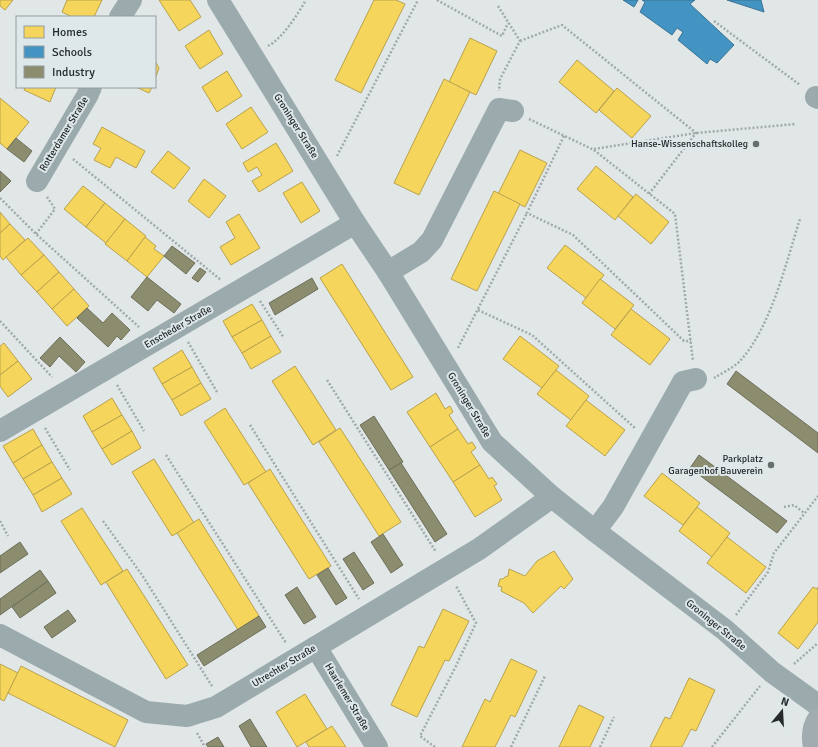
<svg xmlns="http://www.w3.org/2000/svg" width="818" height="747" font-family="Signika,sans-serif">
	<rect width="100%" height="100%" fill="#e1e6e7"/>
	<g fill="#f6d55c" stroke="#b8a24d">
		<polygon points="0,0 13,0 5,10 0,6"/>
		<polygon points="67,0 102,0 94,17 72,17 62,12"/>
		<polygon points="159,0 190,0 201,17 179,31"/>
		<polygon points="374,0 396,0 405,4 361,93 335,80"/>
		<polygon points="209,30 223,54 200,69 185,46"/>
		<polygon points="470,38 497,51 476,95 449,82"/>
		<polygon points="577,60 614,91 596,113 559,82"/>
		<polygon points="155,61 159,68 155,79"/>
		<polygon points="227,71 242,96 217,112 202,87"/>
		<polygon points="444,79 470,92 419,195 394,183"/>
		<polygon points="25,87 56,87 50,102 24,90"/>
		<polygon points="136,87 152,87 149,93"/>
		<polygon points="617,88 651,116 632,138 599,110"/>
		<polygon points="0,98 29,122 7,149 0,143"/>
		<polygon points="251,107 268,132 242,149 226,124"/>
		<polygon points="102,127 145,151 136,168 116,157 110,168 94,160 101,148 93,144"/>
		<polygon points="276,143 293,171 259,192 252,181 262,175 257,167 248,172 243,163"/>
		<polygon points="520,150 547,163 525,207 498,194"/>
		<polygon points="168,151 190,168 174,189 151,172"/>
		<polygon points="596,166 633,197 615,220 577,189"/>
		<polygon points="204,179 226,196 209,218 188,201"/>
		<polygon points="302,182 320,211 301,223 283,193"/>
		<polygon points="83,186 105,203 86,227 64,209"/>
		<polygon points="494,191 520,204 477,291 451,279"/>
		<polygon points="636,194 669,222 651,244 618,216"/>
		<polygon points="105,203 125,219 106,243 86,227"/>
		<polygon points="0,212 10,224 0,233"/>
		<polygon points="239,214 260,248 231,265 220,247 235,238 226,222"/>
		<polygon points="125,219 146,236 127,261 105,244"/>
		<polygon points="10,224 25,240 3,260 0,256 0,233"/>
		<polygon points="145,237 156,246 154,249 164,256 147,277 127,261"/>
		<polygon points="28,238 44,255 21,275 6,257"/>
		<polygon points="565,245 604,275 586,298 547,268"/>
		<polygon points="44,255 59,272 37,292 21,275"/>
		<polygon points="342,264 413,377 391,390 320,278"/>
		<polygon points="59,272 74,289 52,309 37,292"/>
		<polygon points="600,279 634,305 615,329 582,303"/>
		<polygon points="74,289 89,306 67,326 52,309"/>
		<polygon points="252,304 262,320 232,337 223,321"/>
		<polygon points="631,309 670,339 650,365 611,335"/>
		<polygon points="262,320 271,336 242,353 232,337"/>
		<polygon points="271,336 281,352 251,369 242,353"/>
		<polygon points="520,336 559,366 542,388 503,359"/>
		<polygon points="4,343 18,361 0,375 0,346"/>
		<polygon points="182,350 192,367 162,384 153,368"/>
		<polygon points="18,361 32,379 8,397 0,386 0,375"/>
		<polygon points="295,366 336,430 313,445 272,381"/>
		<polygon points="192,367 201,383 172,400 162,384"/>
		<polygon points="556,370 589,396 571,420 537,394"/>
		<polygon points="201,383 211,399 181,416 172,400"/>
		<polygon points="436,393 445,409 450,406 453,412 449,415 458,429 430,447 407,412"/>
		<polygon points="112,398 122,415 92,432 83,416"/>
		<polygon points="586,400 625,430 605,456 566,426"/>
		<polygon points="225,408 266,472 244,485 204,422"/>
		<polygon points="122,415 132,431 102,449 92,432"/>
		<polygon points="340,428 401,522 379,536 319,442"/>
		<polygon points="33,429 42,445 13,463 3,446"/>
		<polygon points="458,429 468,444 472,442 476,448 471,452 480,465 453,482 430,447"/>
		<polygon points="132,431 141,448 112,465 102,449"/>
		<polygon points="42,445 52,462 23,479 13,463"/>
		<polygon points="154,459 194,523 172,536 132,472"/>
		<polygon points="52,462 62,478 33,495 23,479"/>
		<polygon points="480,465 489,479 492,477 497,484 494,486 502,500 475,517 453,482"/>
		<polygon points="270,469 331,566 309,579 248,483"/>
		<polygon points="662,473 700,503 683,525 644,496"/>
		<polygon points="62,478 72,494 42,512 33,495"/>
		<polygon points="697,507 730,533 712,557 679,531"/>
		<polygon points="82,508 123,571 101,585 61,521"/>
		<polygon points="199,519 259,616 238,630 177,533"/>
		<polygon points="727,537 766,567 746,593 707,563"/>
		<polygon points="554,551 573,579 564,589 561,586 533,613 524,603 501,591 502,587 498,586 500,579 503,579 505,577 508,576 509,569 525,576 537,561"/>
		<polygon points="127,569 188,665 166,679 106,582"/>
		<polygon points="813,587 817,589 818,587 818,622 798,649 778,633"/>
		<polygon points="443,609 469,621 449,661 445,660 417,717 391,705 419,646 424,648"/>
		<polygon points="511,659 537,671 515,717 511,715 495,747 462,747 485,699 490,702"/>
		<polygon points="0,664 18,673 4,701 0,699"/>
		<polygon points="21,666 128,720 115,747 8,693"/>
		<polygon points="689,678 715,690 696,731 691,729 682,747 650,747 665,717 670,719"/>
		<polygon points="305,694 327,729 297,747 276,712"/>
		<polygon points="579,705 604,717 590,747 559,747"/>
		<polygon points="332,726 346,747 309,747 306,742"/>
	</g>
	<g fill="#4393c3" stroke="#3a7495">
		<polygon points="623,0 638,0 634,7"/>
		<polygon points="642,0 695,0 690,4 734,45 717,63 710,59 707,64 678,40 683,32 677,28 672,35 640,12 645,2"/>
		<polygon points="727,0 761,0 764,12"/>
	</g>
	<g fill="#8c8c6e" stroke="#6d6f5a">
		<polygon points="16,138 32,151 24,162 7,149"/>
		<polygon points="0,171 11,181 0,192"/>
		<polygon points="172,246 195,263 186,274 164,256"/>
		<polygon points="200,268 206,272 198,282 192,278"/>
		<polygon points="147,277 181,304 174,313 157,300 148,311 131,297"/>
		<polygon points="312,278 318,289 275,315 269,303"/>
		<polygon points="87,308 103,323 112,313 130,330 121,340 117,336 108,347 77,318"/>
		<polygon points="60,337 85,362 76,372 59,356 50,367 40,358"/>
		<polygon points="736,371 818,433 818,453 727,384"/>
		<polygon points="374,416 403,462 389,470 360,425"/>
		<polygon points="699,455 787,521 777,533 690,468"/>
		<polygon points="401,463 447,534 435,542 389,470"/>
		<polygon points="383,534 403,565 391,573 371,542"/>
		<polygon points="20,542 28,554 0,573 0,556"/>
		<polygon points="354,552 374,583 363,590 343,559"/>
		<polygon points="328,568 347,598 336,605 317,575"/>
		<polygon points="40,570 48,581 0,615 0,599"/>
		<polygon points="48,581 56,593 20,618 12,607"/>
		<polygon points="297,587 316,617 304,624 285,595"/>
		<polygon points="68,610 76,621 52,638 44,627"/>
		<polygon points="259,616 266,627 204,666 197,655"/>
		<polygon points="250,719 267,747 251,747 239,726"/>
		<polygon points="218,737 224,747 208,747 206,744"/>
	</g>
	<g fill="none" stroke-linecap="round" stroke-linejoin="round">
		<g stroke="#a0aaac" stroke-width="2.5" stroke-dasharray="2 2" stroke-linecap="butt">
			<polyline points="437,0 502,36 508,23"/>
			<polyline points="498,6 520,41 500,79 499,91"/>
			<polyline points="714,21 800,85"/>
			<polyline points="520,41 562,25 696,133 649,194"/>
			<path d="M268 46C283 38 297 15 306 0"/>
			<polyline points="529,119 594,150 675,214 693,361"/>
			<polyline points="564,136 527,213 573,235 684,341 691,341"/>
			<polyline points="594,149 696,133 796,124"/>
			<polyline points="337,156 418,0"/>
			<polyline points="73,159 221,280"/>
			<polyline points="0,198 36,234 139,327"/>
			<polyline points="36,234 55,209 47,197"/>
			<polyline points="260,301 284,338"/>
			<polyline points="478,310 532,335 636,429"/>
			<polyline points="0,321 52,377"/>
			<polyline points="188,342 217,392"/>
			<polyline points="458,348 527,213"/>
			<path d="M714 378C722 373 733 368 740 361 771 327 786 263 800 219"/>
			<polyline points="327,380 436,552"/>
			<polyline points="117,385 144,431"/>
			<polyline points="250,425 359,599"/>
			<polyline points="45,428 70,470"/>
			<polyline points="166,455 286,643"/>
			<polyline points="784,507 794,505 804,513"/>
			<polyline points="0,521 8,536"/>
			<polyline points="103,521 142,575 212,686"/>
			<polyline points="736,615 768,572 774,553 818,496"/>
			<polyline points="794,664 818,643"/>
			<polyline points="197,733 205,747"/>
			<polyline points="435,747 420,736 456,666 476,623 456,586"/>
			<polyline points="511,747 545,676"/>
			<polyline points="600,747 614,717"/>
			<polyline points="712,747 760,686"/>
		</g>
		<g stroke="#9baaad" stroke-width="22">
			<polyline points="218,0 355,223 388,272 492,442 552,497 595,531 725,630 772,672 818,705"/>
			<polyline points="120,17 131,0"/>
			<polyline points="816,97 818,98"/>
			<polyline points="37,181 87,96 91,87"/>
			<polyline points="388,272 421,252 432,240 499,109 513,111"/>
			<polyline points="0,431 355,223"/>
			<polyline points="595,531 613,507 683,382 696,379"/>
			<polyline points="0,635 146,712 187,716 216,707 479,549 552,497"/>
			<polyline points="316,647 377,747"/>
		</g>
		<path stroke="#a0acb0" stroke-width="22" d="M814 747C812 737 812 728 818 719"/>
	</g>
	<g fill="#676c6d" stroke="#dee8ea" stroke-width="1.5">
		<circle cx="756" cy="144" r="4"/>
		<circle cx="771" cy="465" r="4"/>
	</g>
	<g text-anchor="middle" dominant-baseline="central" stroke-width="4" stroke-linejoin="round" paint-order="stroke">
		<g font-size="10" fill="#262a2b" stroke="#dee8ea">
			<text transform="translate(296 126) rotate(58)">Groninger Straße</text>
			<text transform="translate(64 134) rotate(-59)">Rotterdamer Straße</text>
			<text transform="translate(178 327) rotate(-30)">Enscheder Straße</text>
			<text transform="translate(469 405) rotate(59)">Groninger Straße</text>
			<text transform="translate(716 625) rotate(39)">Groninger Straße</text>
			<text transform="translate(284 666) rotate(-31)">Utrechter Straße</text>
			<text transform="translate(347 697) rotate(59)">Haarlemer Straße</text>
		</g>
		<g font-size="10" fill="#262a2b" stroke="#dee8ea" text-anchor="end">
			<text x="748" y="144">Hanse-Wissenschaftskolleg</text>
			<text x="763" y="459">Parkplatz<tspan x="763" dy="12">Garagenhof Bauverein</tspan></text>
		</g>
	</g>
	<rect x="16" y="16" width="140" height="72" fill="#dee8ea" stroke="#949c9e"/>
	<rect x="24" y="26" width="20" height="12" fill="#f6d55c" stroke="#949c9e"/>
	<text x="52" y="36" font-size="12" fill="#262a2b">Homes</text>
	<rect x="24" y="46" width="20" height="12" fill="#4393c3" stroke="#949c9e"/>
	<text x="52" y="56" font-size="12" fill="#262a2b">Schools</text>
	<rect x="24" y="66" width="20" height="12" fill="#8c8c6e" stroke="#949c9e"/>
	<text x="52" y="76" font-size="12" fill="#262a2b">Industry</text>
	<g transform="translate(782 711) rotate(18)" stroke="#dee8ea" stroke-width="3" paint-order="stroke">
	<path d="M0-3L7 15L0 10L-7 15Z" fill="#262a2b"/>
	<text y="-6" font-size="11" font-weight="bold" text-anchor="middle" fill="#262a2b">N</text>
	</g>
</svg>
